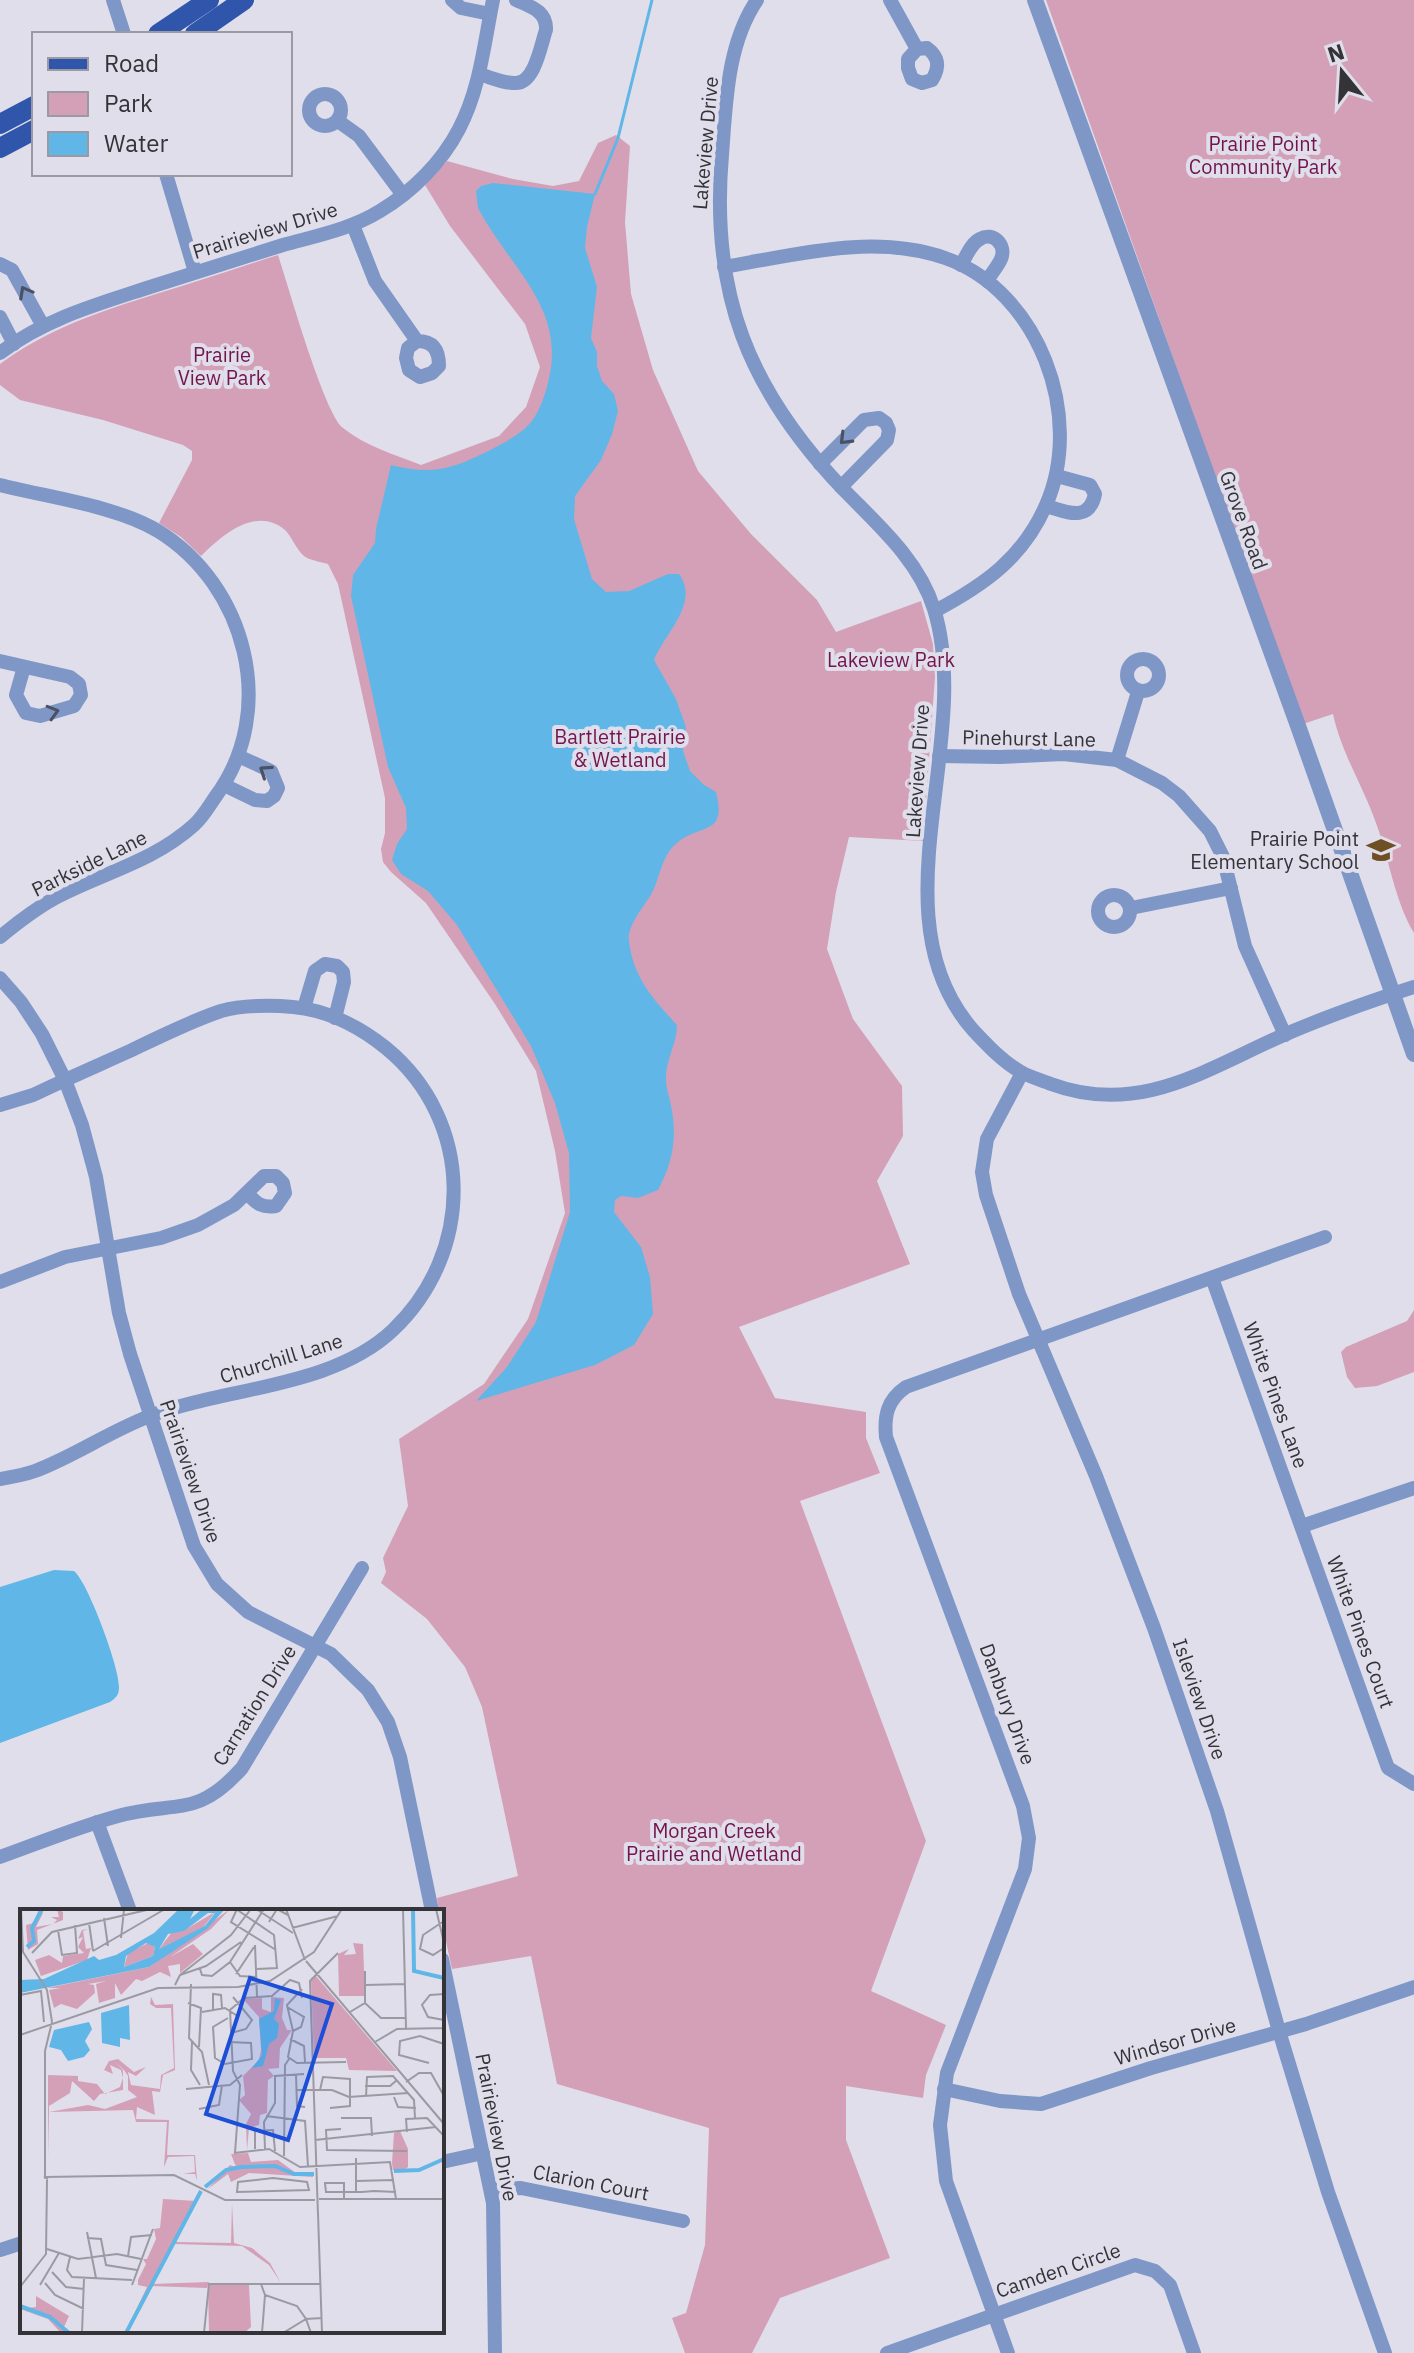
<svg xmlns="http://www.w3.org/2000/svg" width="1414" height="2353" font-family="'IBM Plex Sans',sans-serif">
	<rect width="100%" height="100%" fill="#e0deea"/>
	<g fill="#d4a0b8">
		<path d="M1046 0H1414V933C1395 902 1389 858 1376 823 1363 786 1341 752 1333 714L1303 724Z"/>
		<path d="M616 135 630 146 625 222 631 294 653 370 698 471 751 534 817 600 836 632 921 601 933 644 935 677 923 841 849 837 836 892 827 949 853 1019 902 1086 903 1136 877 1181 910 1264 739 1327 775 1398 866 1412V1438L880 1473 800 1501 926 1841 871 1991 946 2025 926 2075 923 2098 846 2086V2140L890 2258 780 2298 752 2353H685L672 2318 686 2313 705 2245 709 2128 557 2084 531 1956 452 1969 442 1923V1911H439L437 1898 518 1876 482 1707 465 1667 427 1619 381 1583 386 1572 383 1558 408 1506 399 1439 484 1384 528 1319 565 1213 555 1151 536 1071 495 1004 426 903 391 872 383 862 381 849 385 833V798L338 584 328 564C321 562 309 560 304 556 296 549 292 537 285 530 256 505 221 536 201 556L181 537 159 523 192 460V451L183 445 103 420 20 400 0 385V364C47 329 101 311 156 294 197 282 237 268 278 255 288 285 324 413 343 428 365 446 396 455 421 465L499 436 526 407 540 367 525 324 450 226 425 185 447 161 513 179 553 186 579 181 598 143Z"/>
		<polygon points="1414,1310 1414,1372 1377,1386 1355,1388 1347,1377 1341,1352 1346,1347 1407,1321"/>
	</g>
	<g fill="#60b6e7">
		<path d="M493 183 595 194 587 227 585 248 597 287 591 338 597 352V366L602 381 614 394 618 411 612 434 601 460 575 496 574 519 592 579 606 592 629 591 668 574H679C700 603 665 633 654 660L676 699 686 727 683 751 690 771 704 785 716 792C727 836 702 823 678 842 662 855 661 873 653 891 645 906 633 917 629 934 628 940 630 947 631 953 638 983 656 1002 677 1025 677 1045 665 1060 666 1080 666 1090 671 1101 672 1111 677 1140 672 1164 658 1190L638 1198 621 1196 615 1200 614 1212 641 1247 650 1277 653 1314 634 1345 595 1365 476 1401 507 1367 536 1322 570 1212 569 1153 555 1103 531 1046 457 925 428 891 401 874 392 860 397 844 407 829 406 808 388 767 351 596 353 575 375 543 376 529 391 465C436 476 455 468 496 447 526 431 536 423 546 390 571 310 511 271 478 208L476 191 481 186Z"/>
		<path d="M54 1570 74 1571C88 1582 120 1669 119 1687 119 1695 116 1698 110 1702L0 1743V1587Z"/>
	</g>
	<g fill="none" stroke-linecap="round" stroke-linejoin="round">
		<polyline stroke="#60b6e7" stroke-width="3" points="595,194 618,138 652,0"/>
		<g stroke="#7f97c7" stroke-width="14">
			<polyline points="113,0 124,34"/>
			<polyline points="452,0 461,8 490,14"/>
			<path d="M757 0C727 44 726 103 722 155 710 293 748 389 843 489 877 524 919 560 934 609 975 741 873 916 973 1030 987 1045 1003 1062 1021 1072 1030 1077 1041 1080 1051 1084 1140 1117 1208 1068 1286 1034 1328 1016 1371 1001 1414 987"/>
			<polyline points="890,0 917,49"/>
			<path d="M927 48C939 57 940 67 932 80L922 83 912 79 908 68V59L917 49Z"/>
			<path d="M479 74C490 77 505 84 516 83 535 83 541 44 546 30 547 11 531 7 516 0"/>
			<circle cx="325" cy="110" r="16"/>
			<polyline points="338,121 359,136 403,195"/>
			<polyline points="166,174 195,272"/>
			<path d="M353 225 375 281 417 341C433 341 439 350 439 366L432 373 420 377 409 370 406 358 408 348 417 341"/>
			<polyline points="0,264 12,270 43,326"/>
			<path d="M961 265C966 257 971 243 980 239 993 231 1007 245 1001 259 998 266 991 274 987 281"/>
			<path d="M724 267C795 255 873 233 945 258 1039 291 1085 416 1046 505 1023 558 984 585 935 611"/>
			<polyline points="0,317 14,344"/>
			<path d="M0 353C44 319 98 304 150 287 194 273 238 259 283 245 315 236 351 229 380 211 412 192 442 162 459 129 480 89 484 44 493 0"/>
			<polyline points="820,464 864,420 879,418 886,423 889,430 887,440 841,487"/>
			<path d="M0 485C47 497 117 506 158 531 246 585 279 710 216 796 209 806 203 817 194 825 153 862 102 873 55 898 35 909 17 923 0 937"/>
			<path d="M1046 506C1067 512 1089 523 1095 494L1090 485 1057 476"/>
			<circle cx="1143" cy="675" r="16"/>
			<polyline points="0,661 70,677 79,684 81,695 74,706 40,716 26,713 16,695 24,667"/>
			<polyline points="939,756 1000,757 1063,754 1117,760 1162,783 1179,796 1210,831 1223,857 1245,946 1285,1035"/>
			<polyline points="1117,760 1138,692"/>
			<polyline points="224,785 255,800 267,801 274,796 278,788 271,771 238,756"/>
			<circle cx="1114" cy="911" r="16"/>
			<polyline points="1131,908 1231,888"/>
			<polyline points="0,978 21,1002 42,1034 65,1080 82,1125 96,1177 119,1313 130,1354 194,1546 217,1584 248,1612 331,1654 368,1690 388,1722 400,1757 432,1911"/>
			<polyline points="304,1008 315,971 325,964 337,966 343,972 344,982 335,1018"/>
			<polyline points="1022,1073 987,1139 982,1172 986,1195 1019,1294 1096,1476 1154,1628 1217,1811 1279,2031 1328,2192 1385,2353"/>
			<path d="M0 1105 33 1095C66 1079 99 1065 132 1050 161 1036 191 1021 221 1011 242 1005 272 1005 293 1007 327 1010 360 1027 386 1048 475 1121 475 1252 393 1330 332 1388 226 1387 150 1416 110 1431 75 1456 35 1471 24 1475 12 1477 0 1479"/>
			<polyline points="1212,1278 1388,1768 1414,1784"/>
			<path d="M0 1282 65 1257 161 1238 198 1225 234 1205 264 1176H276L283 1183 285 1193 276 1206C262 1208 257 1204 248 1194"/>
			<polyline points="1302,1526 1414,1488"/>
			<polyline points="97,1822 130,1911"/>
			<path d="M0 1857C39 1843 78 1827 118 1816 174 1800 196 1820 242 1768L362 1568"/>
			<polyline points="442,1959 493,2203 495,2353"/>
			<polyline points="944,2089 1000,2101 1041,2104 1151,2068 1306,2024 1414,1987"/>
			<polyline points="442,2162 483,2153"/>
			<polyline points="491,2189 521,2188 683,2221"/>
			<polyline points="0,2250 22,2243"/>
			<polyline points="887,2353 1135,2265 1155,2271 1170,2285 1194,2353"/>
			<path d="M1008 2353 946 2181 940 2125 947 2073 1025 1869 1029 1838 1023 1806 886 1437C884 1416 887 1400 906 1387L1325 1237"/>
		</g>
		<polyline stroke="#7f97c7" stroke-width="16" points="1035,0 1297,723 1414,1054"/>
		<g stroke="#3056ac" stroke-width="20">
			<polyline points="158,34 209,0"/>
			<polyline points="195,34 244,0"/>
			<polyline points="0,124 34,106"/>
			<polyline points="0,148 34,130"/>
		</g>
	</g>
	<defs><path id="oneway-chevron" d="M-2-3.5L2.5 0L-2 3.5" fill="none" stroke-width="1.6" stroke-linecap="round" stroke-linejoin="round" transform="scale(2)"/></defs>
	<g stroke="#4a5163">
		<use href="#oneway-chevron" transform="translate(25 292) rotate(-119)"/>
		<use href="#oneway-chevron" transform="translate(845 439) rotate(135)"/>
		<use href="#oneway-chevron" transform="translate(53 712) rotate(-16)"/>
		<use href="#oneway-chevron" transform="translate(265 771) rotate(-146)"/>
	</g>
	<defs>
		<symbol id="school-bare" viewBox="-9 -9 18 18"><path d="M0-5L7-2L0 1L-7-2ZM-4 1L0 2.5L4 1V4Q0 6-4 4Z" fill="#6e5024" stroke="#e0deea" stroke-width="2.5" paint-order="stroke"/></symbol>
	</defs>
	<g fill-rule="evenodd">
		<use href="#school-bare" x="1361" y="830" width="40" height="40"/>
	</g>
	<g text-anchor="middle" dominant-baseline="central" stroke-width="8" stroke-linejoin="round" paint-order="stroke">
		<g font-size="20" fill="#343338" stroke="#e0deea">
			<text transform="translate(705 143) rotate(-85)">Lakeview Drive</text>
			<text transform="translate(265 230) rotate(-17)">Prairieview Drive</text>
			<text transform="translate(1244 520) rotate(70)">Grove Road</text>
			<text transform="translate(1029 738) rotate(1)">Pinehurst Lane</text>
			<text transform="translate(917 771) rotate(-86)">Lakeview Drive</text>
			<text transform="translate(89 863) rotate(-26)">Parkside Lane</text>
			<text transform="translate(281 1358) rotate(-17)">Churchill Lane</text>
			<text transform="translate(1276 1395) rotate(70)">White Pines Lane</text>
			<text transform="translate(191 1471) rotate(71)">Prairieview Drive</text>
			<text transform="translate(1361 1632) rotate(70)">White Pines Court</text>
			<text transform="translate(1200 1699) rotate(71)">Isleview Drive</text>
			<text transform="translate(1008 1704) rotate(70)">Danbury Drive</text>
			<text transform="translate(254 1705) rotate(-58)">Carnation Drive</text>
			<text transform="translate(1175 2041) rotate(-16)">Windsor Drive</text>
			<text transform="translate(497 2127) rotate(79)">Prairieview Drive</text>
			<text transform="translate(591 2182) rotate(11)">Clarion Court</text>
			<text transform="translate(1058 2270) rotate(-19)">Camden Circle</text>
		</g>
		<g font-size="20" fill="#73154d" stroke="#e0deea">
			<text x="1263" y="143">Prairie Point<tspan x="1263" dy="23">Community Park</tspan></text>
			<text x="222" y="354">Prairie<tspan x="222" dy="23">View Park</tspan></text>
			<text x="891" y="659">Lakeview Park</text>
			<text x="620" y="736">Bartlett Prairie<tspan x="620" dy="23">&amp; Wetland</tspan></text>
			<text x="714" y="1830">Morgan Creek<tspan x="714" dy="23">Prairie and Wetland</tspan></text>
		</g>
		<g font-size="20" fill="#343338" stroke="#e0deea" text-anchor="end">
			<text x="1359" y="838">Prairie Point<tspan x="1359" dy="23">Elementary School</tspan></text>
		</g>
	</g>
	<g transform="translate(20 1909)">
		<rect width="424" height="424" fill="#e0deea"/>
		<path d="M19 0 23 4 16 18 33 15 37 11 31 8H39L37 0 43 3V11L17 21 18 35 8 41 6 16 14 14ZM210 0 191 20 150 48 173 35 183 45 160 64V55L148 57 151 68 140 63 122 72 116 70 101 86 95 74V89L79 94 76 75 86 72 68 75 74 76 75 84 57 100 41 95 34 99 29 81 41 79H27L129 58ZM195 3 183 19 139 40 152 23 163 22ZM68 20 63 22 66 40 71 39 67 51 21 67 15 51 29 46 42 54 43 47 64 44 58 38 63 28 58 30 62 21ZM128 34 135 38 133 47 104 58 108 44ZM333 34 343 35 345 87H319L318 45 329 40 324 46 336 45ZM295 66 377 162 329 161 326 149H294L291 70ZM131 88 135 96 153 95 155 161 143 166 140 183 132 182 135 206 117 198 116 210 149 211 147 246H175L177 272 175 265H163L175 263 174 247 148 248 144 258 147 213H116L113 201 29 203 28 248V166L58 167V172L77 175 85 185 100 178 103 169 101 161 90 156 93 165 84 161 89 152 98 150 114 163 126 158 116 167 108 163 111 176 140 180 141 166 154 159 151 99H136L130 95ZM95 153 104 161 108 167V181L117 188 85 200 68 196 29 203V197L50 184 52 172 74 192 80 185 103 181V161ZM251 88 264 89 262 109 267 121H272L260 139 259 159 248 160 254 167 248 171 247 204 240 206 239 216 229 219 227 241 226 215 231 205 219 191 225 186 223 167 239 151 241 141 239 108 223 90 242 89V100L251 103ZM380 222 388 240V258L383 262 373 261 372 254 374 224ZM228 244 231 253 258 251 276 264H294L293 268 229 264 211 273 208 265 188 280 210 256 216 258 211 245ZM143 290 177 292 156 333 211 334 212 294 214 334 232 339 250 354 261 374 249 356 222 337 154 335 132 375 189 373 187 379 130 377 105 424 127 378 118 376V371L126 355 123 350H127L136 330 134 320 140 319ZM188 376H229L231 418 224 424H189ZM16 387 49 407 44 418 51 424H41L28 410 0 400 16 398Z" fill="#d4a0b8" fill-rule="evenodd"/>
		<path d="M159 0H175L170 10 182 0H205L187 20 129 58 0 84V71L24 70 74 47 79 51 96 46 134 24ZM188 4H195L185 17 139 40 148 25 164 22ZM126 34 135 38 133 47 104 58 106 47ZM255 89 261 91 254 110 259 115 257 129 249 135 243 157 232 159 242 146 239 110 254 102ZM109 96 110 131 100 129V138L82 134 81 104ZM69 113 72 120 65 132 70 141 64 148 48 152 41 141 29 138 34 121Z" fill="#60b6e7" fill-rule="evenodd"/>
		<path fill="none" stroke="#60b6e7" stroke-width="4" d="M393 0 394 62 424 69M7 38 14 32 12 19 22 0M374 262 399 261 424 250M185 278 206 261 221 258 255 257 274 265H294M0 397 30 408 49 424M106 424 181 282"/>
		<path fill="none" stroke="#9b9aa3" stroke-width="2" d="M1 0 3 43 27 81 32 113M216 0 254 26 257 59 237 60M217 0 211 13 256 41M236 0 273 24M266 0 285 51M383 0 386 119M416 0 424 34M84 9 88 37M424 12 403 26 400 40 413 46 424 39M249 13 257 0 268 6M69 14 73 42M272 19 318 7M38 21 42 46 57 44 55 16M101 29 104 1M235 36 237 88M73 42 145 0M12 44 32 23 131 0M286 52 424 215M210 53 220 67 237 68M180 60 182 66 192 67 210 53 244 0M345 62V94M216 65 234 38M160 66 211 26 231 0M171 75 169 129 182 143 189 176M155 76 160 66 186 57 221 33M346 76 385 75M282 80 267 96 273 122 268 148 277 154 326 153M424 85 410 86 402 96 408 108 424 111M0 86 21 82 24 113M168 94 181 99 179 138M267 98 284 108 281 118 273 122M193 101V85L201 86 202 99M182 103 205 99 219 108M330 103 345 94 361 109H386M208 109 193 118 195 149 205 155 232 150 231 134 209 133M211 124 226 120 232 111 213 88M0 126 138 79 218 78 250 72 294 43 322 0M270 130 284 137 285 153M172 133 171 161 180 176M355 133 377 120 424 119M423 137 424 105M409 154 379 146 380 132 400 127 424 135M276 165 277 197 285 198M386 173 399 164H411L424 187M345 177H370L377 171M166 180 210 176 222 166M277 181H312L329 188 388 184M300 181 303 168 330 170V197L310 199M346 188 347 168 373 167 394 191 395 209M374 188 378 198 396 199M179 200 199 196 202 176M246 207 285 212 288 257M321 209H351L352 227M321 220 306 221 307 241 387 242M387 223 386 210 407 209 424 227M295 231 416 218M235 240V222L253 221 255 242M245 240 244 213 255 194V167L284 165M214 244 249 240 280 258 370 253 376 290M215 244 220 176 213 162 210 101 224 89 252 87 270 71 279 74 282 89M264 247 265 156 269 150M336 249V283M25 267V142L32 113M253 269 287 273 289 281 217 283 218 273ZM28 270 24 268 154 266 205 291H295M336 272 374 271M299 290H424M324 290V274H305L306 283H342L354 282 376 283M298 304 302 424M298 306 290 72 318 44M67 323 76 369M67 329 81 330 86 356 117 361M27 340 58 350 97 345 121 350M108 347 111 328 132 326M50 348 47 361 52 368 112 371M32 363 46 378 64 380M25 374 35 386 64 400M241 375 245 386 277 397 286 410 302 409M20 376 39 344M112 376 133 320M0 378 26 345 27 271M62 424 64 369M184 424 189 375H300M242 424 245 386M263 424 286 410 291 424"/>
		<path fill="#1d4ed8" fill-opacity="0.15" stroke="#1d4ed8" stroke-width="4" d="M230 69 312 95 268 231 186 205Z"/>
		<rect width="424" height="424" fill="none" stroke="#343338" stroke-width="4"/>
	</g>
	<rect x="32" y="32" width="260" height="144" fill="#e0deea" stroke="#9b9aa3" stroke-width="2"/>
	<rect x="48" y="58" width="40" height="12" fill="#3056ac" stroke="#9b9aa3" stroke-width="2"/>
	<text x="104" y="72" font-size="24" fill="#343338">Road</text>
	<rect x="48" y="92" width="40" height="24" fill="#d4a0b8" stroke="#9b9aa3" stroke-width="2"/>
	<text x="104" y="112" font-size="24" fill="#343338">Park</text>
	<rect x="48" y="132" width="40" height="24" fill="#60b6e7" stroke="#9b9aa3" stroke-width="2"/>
	<text x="104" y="152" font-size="24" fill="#343338">Water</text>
	<g transform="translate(1342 72) rotate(342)" stroke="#e0deea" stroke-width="6" paint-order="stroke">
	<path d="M0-6L14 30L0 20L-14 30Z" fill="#343338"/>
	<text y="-12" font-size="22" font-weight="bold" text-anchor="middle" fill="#343338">N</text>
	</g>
</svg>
